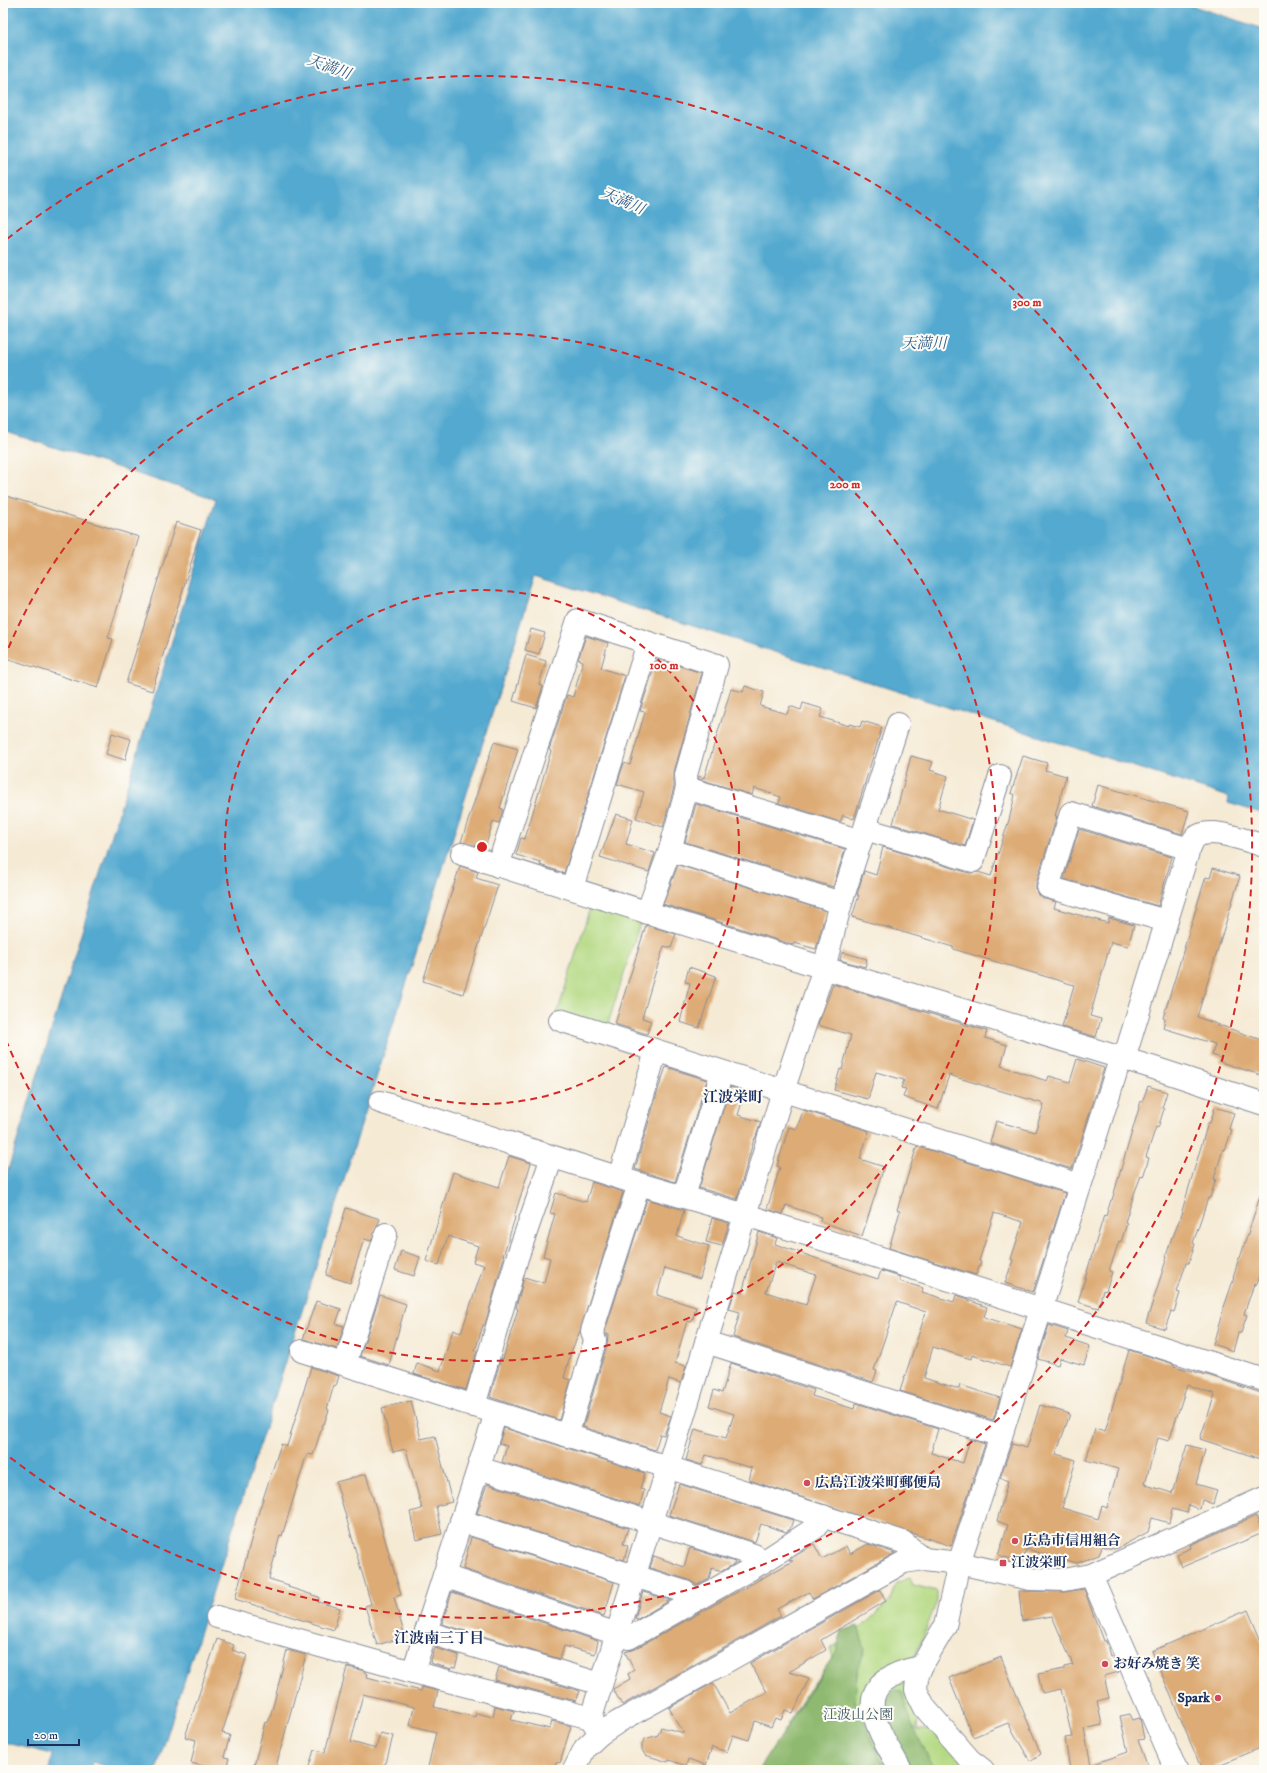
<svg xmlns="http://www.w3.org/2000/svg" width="1267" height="1773" font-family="'IM FELL DW Pica','Noto Serif JP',serif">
	<rect width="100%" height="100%" fill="#fdfcf7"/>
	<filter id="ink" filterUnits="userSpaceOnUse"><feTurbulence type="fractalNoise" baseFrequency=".025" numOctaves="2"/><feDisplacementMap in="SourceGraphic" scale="8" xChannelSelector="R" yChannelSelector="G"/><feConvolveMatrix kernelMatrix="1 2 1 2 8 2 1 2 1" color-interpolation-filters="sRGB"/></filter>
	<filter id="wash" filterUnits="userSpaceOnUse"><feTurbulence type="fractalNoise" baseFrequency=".012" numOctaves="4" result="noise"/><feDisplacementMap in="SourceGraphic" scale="16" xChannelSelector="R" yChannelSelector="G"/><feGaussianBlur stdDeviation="0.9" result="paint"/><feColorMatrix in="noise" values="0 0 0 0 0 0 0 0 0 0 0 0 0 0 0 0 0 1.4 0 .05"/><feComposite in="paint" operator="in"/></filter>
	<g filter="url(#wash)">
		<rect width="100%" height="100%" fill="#f5ead4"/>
		<g fill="#b4d982" stroke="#688470">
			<polygon points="592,901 642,917 606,1030 557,1014"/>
			<polygon points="910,1577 913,1585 937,1591 937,1601 916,1655 913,1704 918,1720 917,1730 936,1730 974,1770 760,1770 805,1696 833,1657 830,1649 864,1625 890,1601 893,1590 898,1583"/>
		</g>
		<g fill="#8fb970" stroke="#557467">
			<polygon points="858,1626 865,1649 857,1673 855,1701 886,1770 758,1770 836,1652 842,1631"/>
			<path d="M894 1690 902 1691C908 1719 921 1745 936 1770H912L885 1719 886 1700Z"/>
		</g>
		<polygon fill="#52a9cf" stroke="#366c96" points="3,3 1184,3 1264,29 1264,814 1228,803 1229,797 536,576 156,1770 118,1770 92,1762 90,1770 49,1770 52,1754 3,1742 3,1186 216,499 3,431"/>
		<g id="blocks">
			<g fill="#ddab75" fill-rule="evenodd">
				<polygon points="3,495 139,537 108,638 113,639 98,688 3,657"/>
				<polygon points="176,522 201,530 152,691 126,683"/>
				<polygon points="531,629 545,633 539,654 525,650"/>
				<polygon points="586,636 608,643 601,668 625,676 564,873 540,865 541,862 516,855 521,838 525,839 551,751 549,750 567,695 573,697 583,661 578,659"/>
				<polygon points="526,655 546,661 539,685 543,686 536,708 513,701"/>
				<polygon points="657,659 702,673 674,772 674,787 663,827 636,818 644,792 617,784 624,763 630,765 645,712 640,711"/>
				<polygon points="745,686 764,692 760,706 787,714 790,706 801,710 803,703 823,709 820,717 849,726 849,724 860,727 862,721 882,727 854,819 843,815 840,822 779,803 781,797 754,788 752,795 699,779 699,776 704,778 731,689 743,692"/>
				<polygon points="112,733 131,739 125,760 106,754"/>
				<polygon points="494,742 518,749 500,808 503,809 499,823 493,821 485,848 461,842"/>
				<polygon points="911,756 933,762 930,770 948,776 938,809 973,820 965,846 893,824"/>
				<polygon points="1023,756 1047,763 1045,770 1066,776 1055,816 1057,816 1036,883 1036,889 1039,895 1045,899 1056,902 1054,908 1108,923 1109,918 1134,925 1128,946 1111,942 1090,1016 1101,1019 1096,1037 1062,1027 1074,985 953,949 953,947 852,917 859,895 857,895 864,871 876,875 883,847 969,873 978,872 991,876 1009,820 1015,795 1011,793"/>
				<polygon points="1098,785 1189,811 1182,834 1092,806"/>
				<polygon points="696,804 845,849 833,887 685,842"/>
				<polygon points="616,814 633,819 626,844 655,853 649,872 600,857"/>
				<polygon points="1079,829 1172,857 1158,906 1064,879"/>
				<polygon points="678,865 826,911 816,949 794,943 793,945 663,904"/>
				<polygon points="460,866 478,872 476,878 498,885 463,994 423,981"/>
				<polygon points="1213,868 1240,876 1197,1017 1264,1041 1264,1076 1220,1062 1221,1058 1212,1055 1215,1044 1163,1028 1165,1019 1163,1018 1202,889 1206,877 1210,878"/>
				<polygon points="646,925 676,934 671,948 664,946 654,977 642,1018 651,1021 647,1034 615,1024"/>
				<polygon points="842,952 867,959 865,967 840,960"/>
				<polygon points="689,967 716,976 699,1028 680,1022 690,983 685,982"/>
				<polygon points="833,984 987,1031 985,1038 1007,1045 1001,1066 1047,1081 1049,1076 1070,1082 1077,1059 1104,1068 1072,1169 990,1143 996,1121 1035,1132 1044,1104 949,1075 938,1109 903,1097 906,1089 901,1088 904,1080 876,1072 868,1099 834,1090 840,1069 842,1070 851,1035 818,1025"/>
				<polygon points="666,1067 707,1080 675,1182 635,1169 657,1093"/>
				<polygon points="1148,1086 1167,1092 1162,1108 1164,1109 1158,1128 1156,1127 1146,1157 1149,1158 1143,1177 1141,1176 1134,1194 1125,1222 1127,1223 1121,1242 1119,1241 1109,1271 1112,1272 1106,1291 1103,1290 1098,1308 1078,1302 1104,1215 1106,1216 1111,1200 1112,1200 1141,1101 1142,1102"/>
				<polygon points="730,1087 745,1092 738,1115 761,1122 755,1139 754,1139 737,1199 699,1188"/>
				<polygon points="1215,1107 1234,1113 1229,1129 1232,1130 1225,1150 1223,1149 1214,1179 1216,1179 1210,1198 1208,1198 1193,1243 1195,1244 1189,1263 1186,1263 1177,1292 1180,1293 1174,1312 1171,1311 1165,1329 1146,1323 1167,1257 1166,1256 1172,1237 1173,1237 1179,1221 1208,1123 1210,1123"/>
				<polygon points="803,1110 869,1131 860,1159 884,1167 862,1236 820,1221 821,1217 786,1205 783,1214 767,1209 780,1167 777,1166 789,1127 797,1129"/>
				<polygon points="917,1146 1065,1193 1033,1292 1005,1283 1013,1260 1011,1259 1023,1222 994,1213 979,1261 981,1262 976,1275 889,1248 900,1211 897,1210"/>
				<polygon points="509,1156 531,1163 514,1217 515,1218 503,1256 504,1257 485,1325 483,1325 475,1351 477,1351 466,1390 414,1374 417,1363 440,1371 453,1330 461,1333 484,1265 473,1262 478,1246 448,1236 439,1265 426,1261 453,1172 499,1187"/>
				<polygon points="592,1182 623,1192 580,1331 571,1352 564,1378 571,1380 559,1420 490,1397 501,1358 503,1359 518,1309 516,1308 524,1277 544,1283 550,1258 543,1256 555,1214 550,1213 556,1193 586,1202"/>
				<polygon points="1261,1193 1264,1193 1264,1251 1260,1265 1262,1266 1256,1285 1254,1284 1244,1314 1247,1315 1241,1333 1238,1333 1233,1351 1213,1344 1224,1307 1234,1278 1233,1277 1239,1258 1240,1258"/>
				<polygon points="647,1199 684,1210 677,1236 709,1246 700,1279 665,1268 657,1295 696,1307 692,1322 687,1321 675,1363 686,1366 681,1383 669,1379 659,1412 671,1416 664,1435 660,1434 655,1450 583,1427 607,1345 608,1334 606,1334 605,1331"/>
				<polygon points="346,1208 380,1219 371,1241 364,1239 350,1283 326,1275"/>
				<polygon points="712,1218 729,1223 722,1246 706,1242"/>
				<path d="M759 1232 777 1238 775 1244 850 1270 878 1279 881 1271 900 1277 899 1281 923 1288 922 1292 954 1302 956 1295 969 1299 968 1300 987 1307 984 1317 1022 1329 1010 1367 972 1355 971 1359 933 1347 924 1378 959 1389 960 1385 1000 1398 993 1420 900 1391 926 1312 897 1302 874 1370 877 1371 873 1382 733 1337 740 1312 729 1309 735 1291 742 1293ZM776 1262 816 1275 806 1305 766 1292Z"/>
				<polygon points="401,1251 420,1257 414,1276 395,1270"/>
				<polygon points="380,1295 406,1304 389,1365 360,1356"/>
				<polygon points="316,1301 341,1309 336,1324 344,1326 337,1349 303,1339"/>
				<polygon points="1049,1325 1068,1331 1066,1338 1090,1346 1084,1365 1060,1358 1058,1365 1038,1359"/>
				<polygon points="1129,1350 1174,1364 1174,1366 1210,1376 1264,1394 1264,1408 1260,1421 1264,1422 1264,1460 1200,1439 1215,1394 1187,1385 1169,1441 1158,1438 1145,1483 1147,1483 1146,1485 1172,1493 1187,1445 1205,1450 1196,1484 1217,1490 1213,1504 1202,1500 1200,1509 1189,1505 1187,1513 1172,1509 1169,1523 1152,1518 1148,1532 1118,1548 1113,1549 1102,1546 1099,1555 1077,1563 1026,1549 1022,1562 998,1555 1008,1525 997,1521 1008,1481 1000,1478 1012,1444 1027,1448 1040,1405 1070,1414 1056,1454 1076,1460 1062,1508 1098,1519 1102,1506 1107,1508 1118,1469 1086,1460 1095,1429 1105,1432"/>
				<polygon points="731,1363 814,1390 812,1396 854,1409 856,1403 938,1429 931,1453 963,1463 970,1439 985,1444 951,1546 749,1480 752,1468 706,1455 702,1465 686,1460 695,1429 726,1438 734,1414 709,1406 714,1390 722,1393"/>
				<polygon points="311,1367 339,1376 336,1386 334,1385 327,1409 329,1410 324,1424 323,1424 313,1455 308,1454 305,1460 282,1536 280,1535 269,1579 289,1585 288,1587 319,1597 318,1602 340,1608 334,1630 235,1599 259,1511 281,1444 287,1446"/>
				<polygon points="411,1401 421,1439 435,1436 452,1502 436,1506 442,1534 416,1540 410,1512 422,1509 406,1449 393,1452 382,1408"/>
				<polygon points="504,1428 645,1473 640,1489 644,1490 640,1506 502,1462 507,1446 499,1443"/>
				<polygon points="366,1474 401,1595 394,1597 405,1637 377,1645 365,1606 371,1604 336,1482"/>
				<polygon points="487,1484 628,1528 623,1544 628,1546 624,1560 477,1513"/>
				<polygon points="679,1484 793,1520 790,1529 786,1532 761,1524 755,1542 669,1515"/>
				<polygon points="1256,1516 1263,1533 1182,1567 1177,1554 1191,1548 1190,1545"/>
				<polygon points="471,1537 614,1582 604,1616 463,1569"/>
				<polygon points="814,1544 822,1559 846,1546 850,1554 868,1544 895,1553 813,1599 809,1592 777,1609 781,1616 622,1705 613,1689 630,1679 628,1674 634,1670 625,1652 635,1649 793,1561 789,1560"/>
				<polygon points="690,1548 735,1562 734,1564 722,1571 712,1568 709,1578 697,1585 689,1580 650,1568 654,1556 684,1567"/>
				<polygon points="1084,1589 1103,1641 1106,1641 1110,1656 1112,1656 1119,1672 1104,1676 1109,1698 1097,1701 1102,1725 1084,1729 1091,1765 1128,1752 1120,1716 1129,1714 1132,1720 1140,1718 1144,1739 1138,1740 1149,1770 1070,1770 1065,1738 1072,1737 1061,1689 1042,1693 1038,1674 1064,1669 1064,1667 1073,1665 1052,1616 1022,1621 1019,1591 1064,1592"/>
				<polygon points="880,1590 886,1601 821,1640 826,1650 789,1672 809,1678 793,1713 785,1710 781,1720 775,1718 771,1727 755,1721 749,1740 733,1735 727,1752 712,1747 706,1765 688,1759 686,1766 669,1760 668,1762 645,1755 642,1750 642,1744 645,1739 658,1735 661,1727 684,1733 669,1708 713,1683 730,1713 767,1692 750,1663"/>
				<polygon points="452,1592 598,1641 595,1654 564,1646 560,1659 442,1624"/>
				<polygon points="643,1592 670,1600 638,1619 635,1618"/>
				<polygon points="1248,1610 1264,1648 1264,1746 1207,1770 1202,1770 1152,1651"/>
				<polygon points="217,1639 234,1645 232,1650 247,1655 222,1733 230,1735 224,1757 229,1758 226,1770 219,1770 191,1763 196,1740 185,1737"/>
				<polygon points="435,1648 459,1655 455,1668 452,1667 452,1669 430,1663"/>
				<polygon points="287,1650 306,1655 275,1770 253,1770 265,1722 268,1723 274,1703"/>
				<polygon points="1001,1657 1041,1754 1030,1761 1008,1723 973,1737 949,1678"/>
				<polygon points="347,1667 365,1671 365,1673 368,1674 367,1677 421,1691 422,1687 438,1691 434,1707 475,1717 476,1713 493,1717 495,1706 514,1711 511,1720 550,1729 552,1721 571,1726 560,1763 556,1762 554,1770 439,1770 428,1767 436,1732 410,1725 414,1707 363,1694 351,1742 376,1749 380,1733 393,1736 386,1763 385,1763 383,1770 308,1770 314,1750 325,1752"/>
				<polygon points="499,1667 580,1691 576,1701 495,1680"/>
			</g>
		</g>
	</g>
	<g filter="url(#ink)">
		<use href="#blocks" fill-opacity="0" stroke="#888c99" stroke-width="1"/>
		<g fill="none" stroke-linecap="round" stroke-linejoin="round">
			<defs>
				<g id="minor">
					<polyline points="865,829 973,861 1000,776"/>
					<polyline points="670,850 841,903"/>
					<polyline points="462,854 824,968 1151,1067 1264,1104"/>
					<polyline points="498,866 578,620 717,665 686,775 687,788"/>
					<polyline points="572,888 648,643"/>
					<polyline points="647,913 670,850 687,788 861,841"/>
					<polyline points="1166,921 1048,887 1071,813 1189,849"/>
					<polyline points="560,1020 1080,1185"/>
					<polyline points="380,1102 639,1184 746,1215 1264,1380"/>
					<polyline points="619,1178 656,1051"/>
					<polyline points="684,1196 722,1072"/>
					<polyline points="706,1342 1001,1436"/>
					<polyline points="302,1351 903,1542 924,1559"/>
					<polyline points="345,1364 386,1234"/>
					<polyline points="474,1406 517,1258 552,1157"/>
					<polyline points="567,1436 595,1341 592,1331 639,1184"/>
					<polyline points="479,1468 754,1555 763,1562"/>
					<polyline points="461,1521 685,1592 695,1600"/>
					<polyline points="1091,1575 1176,1770"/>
					<polyline points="444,1576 629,1638 763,1562 815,1528 823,1516"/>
					<polyline points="217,1617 413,1672 591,1718"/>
					<polyline points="426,1632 601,1684"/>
					<polyline points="413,1672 496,1413"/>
					<polyline points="600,1734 591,1718 783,1091 824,968 841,903 898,724"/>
					<polyline points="574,1770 585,1748 600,1734 618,1722 904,1562 924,1559 959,1563 1030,1579 1064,1580 1091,1575 1264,1498"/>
					<path d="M901 1770C874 1723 846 1681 921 1667"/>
					<path d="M983 1770 970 1760 925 1708 916 1690 917 1678 921 1667 945 1626 959 1563 1001 1436 1117 1069 1124 1059 1189 849C1191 846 1192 841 1195 838 1209 825 1247 841 1264 846"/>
				</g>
			</defs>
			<use href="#minor" stroke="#888c99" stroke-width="24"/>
			<use href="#minor" stroke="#fff" stroke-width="22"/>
		</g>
	</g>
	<g fill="none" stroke="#d62828" stroke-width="2" stroke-dasharray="7 5">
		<circle cx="482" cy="847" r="257"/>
		<path d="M4 659A514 514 0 1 1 4 1035"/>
		<path d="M7 239A771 771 0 1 1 7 1455"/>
	</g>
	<g fill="#d1495b" stroke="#fdfcf7" stroke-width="1.5">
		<circle cx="807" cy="1483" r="4"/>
		<circle cx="1015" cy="1541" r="4"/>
		<rect x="999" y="1559" width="8" height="8" rx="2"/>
		<circle cx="1105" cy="1664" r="4"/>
		<circle cx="1218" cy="1698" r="4"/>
	</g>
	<g text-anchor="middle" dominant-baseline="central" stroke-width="4" stroke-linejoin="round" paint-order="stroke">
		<g font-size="14" font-weight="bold" fill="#1b2f5e" stroke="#fdfcf7" text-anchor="start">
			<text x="815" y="1483">広島江波栄町郵便局</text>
			<text x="1023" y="1541">広島市信用組合</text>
			<text x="1011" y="1563">江波栄町</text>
			<text x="1113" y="1664">お好み焼き 笑</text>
			<text x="1210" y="1698" text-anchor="end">Spark</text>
		</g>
		<g font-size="14" fill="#415a67" stroke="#fdfcf7">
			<text x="858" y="1715">江波山公園</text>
		</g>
		<g font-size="15" font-style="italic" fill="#2e5a86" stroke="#fdfcf7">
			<text transform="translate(329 67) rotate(20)">天満川</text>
			<text transform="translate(623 201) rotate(24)">天満川</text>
			<text x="924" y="343">天満川</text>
		</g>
		<g font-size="15" font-weight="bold" fill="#1b2f5e" stroke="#fdfcf7">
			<text x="733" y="1097">江波栄町</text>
			<text x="439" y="1638">江波南三丁目</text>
		</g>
	</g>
	<circle cx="482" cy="847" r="6" fill="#d62828" stroke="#fdfcf7" stroke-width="2"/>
	<g font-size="12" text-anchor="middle" font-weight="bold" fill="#d62828" stroke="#fdfcf7" stroke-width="4" stroke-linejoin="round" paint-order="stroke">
		<text x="1027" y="306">300 m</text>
		<text x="845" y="488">200 m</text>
		<text x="664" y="669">100 m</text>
	</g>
	<rect width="1267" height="1773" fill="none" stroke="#fdfcf7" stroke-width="16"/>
	<path d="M28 1739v6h51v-6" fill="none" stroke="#1b2f5e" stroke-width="2"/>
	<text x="34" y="1739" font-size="12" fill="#1b2f5e" stroke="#fdfcf7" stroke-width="3" paint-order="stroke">20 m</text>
</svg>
